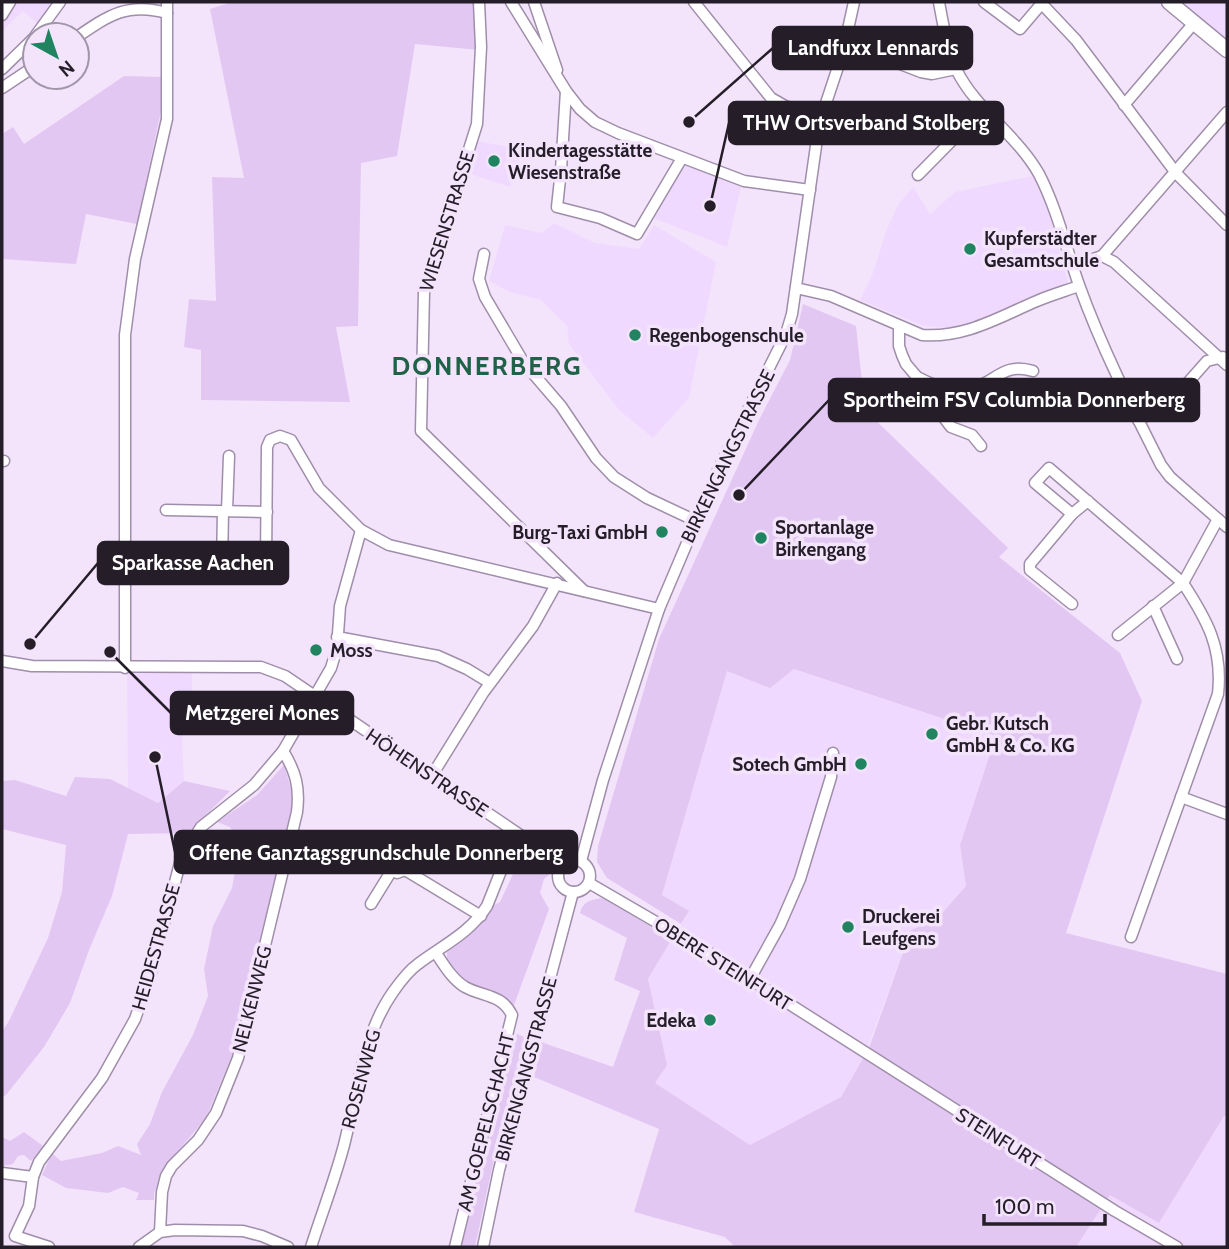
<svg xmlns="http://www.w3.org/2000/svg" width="1229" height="1249" font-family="Cabin,sans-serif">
	<rect width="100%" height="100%" fill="#f3e4fc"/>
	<g fill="#f0d9fe">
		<polygon points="2,2 66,2 46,30 23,11 2,31"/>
		<polygon points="1176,2 1227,2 1227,44"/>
		<polygon points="476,141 522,149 510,187 467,173"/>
		<polygon points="684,165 741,187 727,247 653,218"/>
		<polygon points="1033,176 1048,209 1068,282 1067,285 970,324 949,328 923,326 860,300 873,273 886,231 898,205 913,187 930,214 955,192"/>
		<polygon points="554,223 595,243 639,249 654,225 716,262 689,398 653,438 619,410 569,344 567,326 541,300 510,292 489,281 505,225 542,233"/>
		<polygon points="794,669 997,736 960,845 966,886 936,920 911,930 862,1063 841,1097 750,1145 655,1083 648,979 689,912 662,895 727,670 770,687"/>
		<polygon points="127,671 192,672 192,718 182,733 184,781 158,803 128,788"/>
		<polygon points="1224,1116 1227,1117 1227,1247 1076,1247 1110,1195 1159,1222"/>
	</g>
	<g fill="#e3c7f3">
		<polygon points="232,2 477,2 479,50 415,44 397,156 361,163 358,326 336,327 350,402 201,400 201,350 184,347 189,299 216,301 212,177 244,178 210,9"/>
		<polygon points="124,76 163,77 162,106 137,224 86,214 76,264 2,259 2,134 13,127 24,144"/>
		<path d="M803 304 856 326 865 410 1008 548 999 557 1120 653 1142 701 1066 933 1227 974V1117L1224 1116 1159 1223 1110 1195 1076 1247H735L725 1237 634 1212 659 1129 534 1077 541 1042 613 1067 640 991 614 980 627 938 580 913C583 901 591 900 602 898L672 939 648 979 667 1065 655 1083 750 1145 841 1097 869 1048 911 930 936 920 966 886 960 845 996 736 794 669 770 688 727 671 662 895 689 911 681 924 607 878 597 862 598 846 659 639 759 420 790 360Z"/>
		<polygon points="284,765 294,798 232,1055 206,1118 167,1164 154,1193 154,1200 136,1200 139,1193 123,1187 108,1193 66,1188 42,1175 52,1153 61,1161 102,1153 118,1146 141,1155 137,1144 150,1124 162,1092 193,1035 208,996 204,969 213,926 232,888 240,844 230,827 217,822 257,795"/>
		<polygon points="75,777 110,779 158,803 184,781 230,791 188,833 128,834 112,896 89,950 70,1003 44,1047 6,1095 2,1097 2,1032 9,1021 48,938 62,892 66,845 2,829 2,781 15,780 66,796"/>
		<polygon points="518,847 547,865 549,875 544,879 540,893 549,909 513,1008 465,984 444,961 447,958 447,952 472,933 491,907 500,902 513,874 508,867"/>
		<polygon points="517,1034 527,1038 492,1168 475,1247 461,1247"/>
		<polygon points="24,1132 43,1146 31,1161 24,1155 18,1156 13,1164 2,1166 2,1137 10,1141"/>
	</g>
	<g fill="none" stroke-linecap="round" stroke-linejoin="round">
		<defs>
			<g id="minor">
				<polyline points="479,2 481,47 477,124 424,292 421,431 584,591"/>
				<polyline points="511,2 566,91 580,109 595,122 618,133 744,181 810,190"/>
				<polyline points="534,2 557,70"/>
				<polyline points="694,2 771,98 785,106 821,118"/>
				<path d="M939 2C943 24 947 48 956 69 976 110 1017 135 1039 174 1057 209 1066 248 1079 285 1101 346 1131 406 1161 465L1170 477 1227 527"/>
				<polyline points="984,2 1020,29 1043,2"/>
				<polyline points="1042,4 1076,40 1176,173 1227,225"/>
				<polyline points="2,15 10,2"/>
				<polyline points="36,35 60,2"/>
				<path d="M77 37C109 15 128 2 167 13"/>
				<polyline points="846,43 921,72 932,74 956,69"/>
				<polyline points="2,69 35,37"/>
				<polyline points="2,88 35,66"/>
				<polyline points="566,91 561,170 557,207 600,218 637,234 682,158"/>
				<polyline points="1124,105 1194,23"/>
				<polyline points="918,175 984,108"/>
				<polyline points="484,254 479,279 485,297 524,363 561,406 596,458 614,477 647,498 696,521"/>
				<polyline points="1102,256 1114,262 1227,365"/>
				<polyline points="1073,266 1102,256 1227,112"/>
				<path d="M796 288 831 296 922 335C966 338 999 317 1037 301 1051 295 1065 291 1079 286"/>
				<polyline points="899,326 899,346 902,355 906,364 917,377 925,393 951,427 972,435 981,446"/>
				<path d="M917 377C932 385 953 393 971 389 996 382 1003 362 1033 371"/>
				<polyline points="1138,420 1168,405 1207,361 1223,357"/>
				<polyline points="2,461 4,461"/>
				<polyline points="1088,501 1072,514 1035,483 1049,468 1183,583 1118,635"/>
				<polyline points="166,510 267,512"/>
				<polyline points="227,511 229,456"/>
				<polyline points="1072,514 1030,564 1030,570 1072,604"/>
				<polyline points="361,530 389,545 659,609"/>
				<polyline points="222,565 223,511"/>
				<polyline points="1153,606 1177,659"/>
				<polyline points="337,637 438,656 467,669 490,683"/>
				<polyline points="2,661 32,666 244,667 261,667 285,676 563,864"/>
				<polyline points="125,668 125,335 135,259 167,119 167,2"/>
				<polyline points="431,777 483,693 533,626 557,583"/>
				<polyline points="1181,797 1227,814"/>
				<circle cx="574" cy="876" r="16"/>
				<polyline points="581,861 603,780 659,609 718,470 786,334 792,314 817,139 821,118 843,52 854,2"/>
				<polyline points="405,870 397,873 392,870 389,861 392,858 398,859 406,866 405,870 481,916"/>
				<polyline points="589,883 706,951 1115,1211 1177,1247"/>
				<polyline points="371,904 392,870"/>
				<path d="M1131 937 1218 694C1223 648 1207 620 1183 583L1218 519"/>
				<path d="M436 953C444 965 452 979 465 987 483 997 502 994 512 1015L455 1247"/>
				<polyline points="750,979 780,925 800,879 831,777 833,753"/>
				<polyline points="2,1173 33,1177"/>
				<path d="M160 1232 162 1192 166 1176 172 1166 198 1140 216 1113 238 1058 297 812C300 788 296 772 283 751"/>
				<polyline points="49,1247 15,1236 29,1206 33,1177 39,1162 102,1078 135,1019 152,970 180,863 190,844 201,827 254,785 283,751 331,668 337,648 340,606 361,530 319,488 291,440 280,436 270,440 267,447 266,564"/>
				<polyline points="139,1247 160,1232 175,1230 243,1231 262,1236 288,1247"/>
				<path d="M311 1247C322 1213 335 1179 344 1145 357 1094 362 1036 393 992 400 982 408 971 418 964 443 945 469 934 487 906L516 833"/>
				<polyline points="483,1247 499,1170 573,892"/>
			</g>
			<polyline id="major" points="1169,2 1227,50"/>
		</defs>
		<use href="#minor" stroke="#9f8ea9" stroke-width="13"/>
		<use href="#major" stroke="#9f8ea9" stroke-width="17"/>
		<use href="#minor" stroke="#fff" stroke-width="10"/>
		<use href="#major" stroke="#fff" stroke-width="14"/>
	</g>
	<g fill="#1f845f" stroke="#f3e4fc" stroke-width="2.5">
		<circle cx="494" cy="161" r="7"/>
		<circle cx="970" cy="249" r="7"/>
		<circle cx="635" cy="335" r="7"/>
		<circle cx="662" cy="532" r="7"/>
		<circle cx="761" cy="538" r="7"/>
		<circle cx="316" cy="650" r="7"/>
		<circle cx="932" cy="734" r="7"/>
		<circle cx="861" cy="764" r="7"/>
		<circle cx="848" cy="927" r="7"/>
		<circle cx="710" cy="1020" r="7"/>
	</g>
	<g text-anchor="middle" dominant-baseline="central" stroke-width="7" stroke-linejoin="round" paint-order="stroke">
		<g font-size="19" font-weight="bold" fill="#251e29" stroke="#f3e4fc" text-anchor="start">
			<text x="508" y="150">Kindertagesstätte<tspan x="508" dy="22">Wiesenstraße</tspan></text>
			<text x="984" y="238">Kupferstädter<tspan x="984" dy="22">Gesamtschule</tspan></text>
			<text x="649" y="335">Regenbogenschule</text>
			<text x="775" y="527">Sportanlage<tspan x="775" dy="22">Birkengang</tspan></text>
			<text x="648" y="532" text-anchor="end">Burg-Taxi GmbH</text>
			<text x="330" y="650">Moss</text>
			<text x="946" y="723">Gebr. Kutsch<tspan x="946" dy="22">GmbH &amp; Co. KG</tspan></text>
			<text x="847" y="764" text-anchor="end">Sotech GmbH</text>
			<text x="862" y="916">Druckerei<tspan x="862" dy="22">Leufgens</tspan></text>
			<text x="696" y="1020" text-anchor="end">Edeka</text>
		</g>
		<g font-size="19" fill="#251e29" stroke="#f3e4fc">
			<text transform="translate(447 221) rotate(-73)">WIESENSTRASSE</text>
			<text transform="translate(728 456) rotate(-64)">BIRKENGANGSTRASSE</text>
			<text transform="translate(427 773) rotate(34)">HÖHENSTRASSE</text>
			<text transform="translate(156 947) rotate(-74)">HEIDESTRASSE</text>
			<text transform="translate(723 964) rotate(32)">OBERE STEINFURT</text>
			<text transform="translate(252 999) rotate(-76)">NELKENWEG</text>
			<text transform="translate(526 1069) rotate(-75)">BIRKENGANGSTRASSE</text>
			<text transform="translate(361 1079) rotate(-75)">ROSENWEG</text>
			<text transform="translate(486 1122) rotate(-76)">AM GOEPELSCHACHT</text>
			<text transform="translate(998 1138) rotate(32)">STEINFURT</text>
		</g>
		<g font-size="26" font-weight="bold" letter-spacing="2" fill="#206248" stroke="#f3e4fc">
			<text x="487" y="366">DONNERBERG</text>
		</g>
	</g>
	<path fill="none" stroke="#251e29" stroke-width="2.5" d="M689 122L773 48M710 206L729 123M739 495L829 400M30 644L98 563M110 652L171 713M155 757L175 852"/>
	<g fill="#251e29" stroke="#f3e4fc" stroke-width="2.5">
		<circle cx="689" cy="122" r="7"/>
		<circle cx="710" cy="206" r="7"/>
		<circle cx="739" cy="495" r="7"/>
		<circle cx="30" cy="644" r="7"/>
		<circle cx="110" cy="652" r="7"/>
		<circle cx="155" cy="757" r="7"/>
	</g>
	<g fill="#251e29" stroke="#251e29" stroke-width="2.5">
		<rect x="773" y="27" width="199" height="42" rx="7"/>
		<rect x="729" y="102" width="274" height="42" rx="7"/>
		<rect x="829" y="379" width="370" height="42" rx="7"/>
		<rect x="98" y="542" width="190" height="42" rx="7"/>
		<rect x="171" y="692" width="182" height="42" rx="7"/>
		<rect x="175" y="831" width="402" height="42" rx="7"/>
	</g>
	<g font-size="21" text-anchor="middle" font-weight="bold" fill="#fff">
		<text x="873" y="55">Landfuxx Lennards</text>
		<text x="866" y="130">THW Ortsverband Stolberg</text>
		<text x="1014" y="407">Sportheim FSV Columbia Donnerberg</text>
		<text x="193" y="570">Sparkasse Aachen</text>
		<text x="262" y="720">Metzgerei Mones</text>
		<text x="376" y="860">Offene Ganztagsgrundschule Donnerberg</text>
	</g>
	<rect width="1229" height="1249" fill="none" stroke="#251e29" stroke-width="7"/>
	<g transform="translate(56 56) rotate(140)"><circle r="33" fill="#f3e4fc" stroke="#a195a8" stroke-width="2"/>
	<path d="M0-5L12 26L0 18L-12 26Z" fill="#1f845f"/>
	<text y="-10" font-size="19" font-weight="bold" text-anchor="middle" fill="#251e29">N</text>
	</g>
	<path d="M984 1214v10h121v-10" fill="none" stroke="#251e29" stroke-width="3.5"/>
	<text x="995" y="1214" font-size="21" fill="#251e29" stroke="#f3e4fc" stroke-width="5" paint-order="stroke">100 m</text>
</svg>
